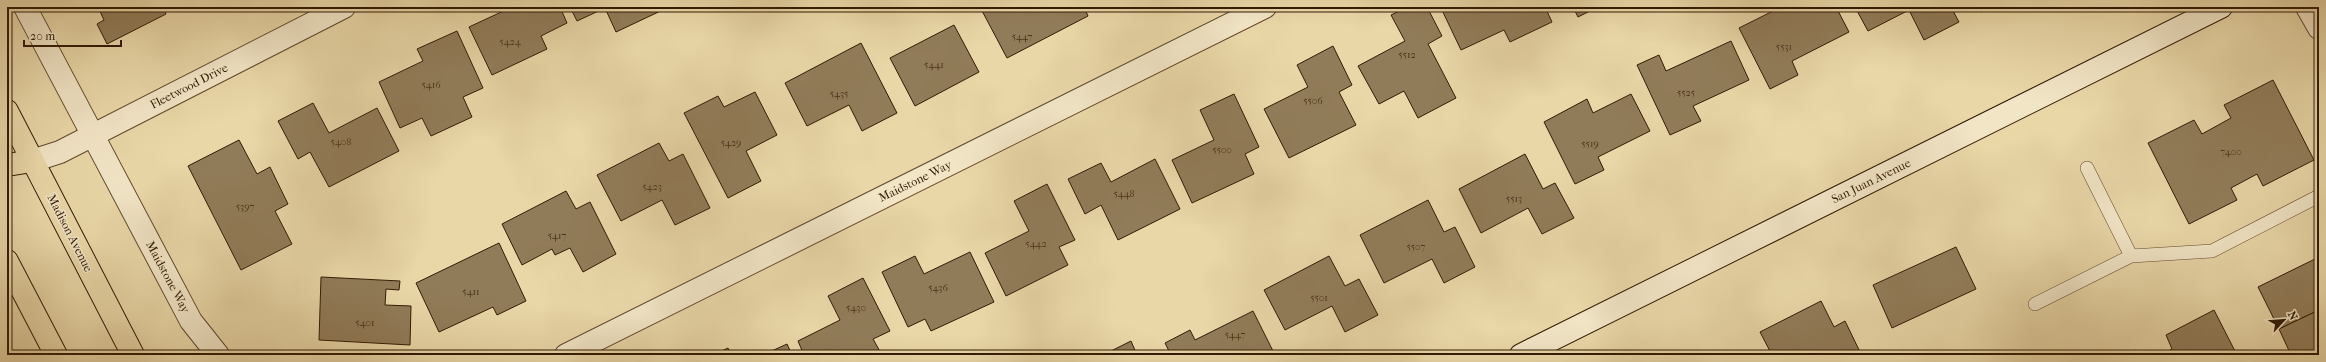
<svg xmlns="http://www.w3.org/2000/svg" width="2326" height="362" font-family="'IM FELL French Canon',serif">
	<rect width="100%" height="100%" fill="#e9d7a8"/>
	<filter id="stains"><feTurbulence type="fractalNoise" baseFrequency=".005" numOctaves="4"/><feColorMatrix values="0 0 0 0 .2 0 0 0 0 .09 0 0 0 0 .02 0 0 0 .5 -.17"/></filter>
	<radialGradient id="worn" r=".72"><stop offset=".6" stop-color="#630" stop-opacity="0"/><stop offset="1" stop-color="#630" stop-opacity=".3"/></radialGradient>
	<g fill="#917c59" stroke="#321a04">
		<polygon points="98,7 163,7 166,14 107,44 97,24 104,20"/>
		<polygon points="512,7 560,7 567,23 541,36 547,49 492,75 469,27"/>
		<polygon points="570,7 669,7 616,32 605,8 577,21"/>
		<polygon points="980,7 1084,7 1088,16 1007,58"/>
		<polygon points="1408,7 1427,7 1442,36 1428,44 1456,98 1418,118 1404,91 1379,104 1358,66 1405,41 1391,15"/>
		<polygon points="1545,7 1552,22 1510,42 1504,30 1461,50 1441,8"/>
		<polygon points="1573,7 1598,7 1578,17"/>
		<polygon points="1781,7 1836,7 1849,32 1792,61 1798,75 1770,89 1739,28"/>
		<polygon points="1855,7 1951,7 1959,22 1924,40 1909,10 1868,31"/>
		<polygon points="1978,7 1992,7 1981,12"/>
		<polygon points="954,25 979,72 915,106 890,58"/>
		<polygon points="457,31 483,88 463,97 472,117 431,136 422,118 400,128 379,82 423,61 417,49"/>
		<polygon points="1731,41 1749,80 1693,106 1701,121 1670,135 1637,65 1659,55 1666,71"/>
		<polygon points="861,43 897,113 862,131 849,105 807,126 785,83"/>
		<polygon points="1333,46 1352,85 1339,92 1356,125 1289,158 1264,109 1308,87 1297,65"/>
		<polygon points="2273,80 2314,160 2263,186 2257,174 2231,188 2237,200 2189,224 2148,143 2194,120 2202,134 2231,118 2224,105"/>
		<polygon points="755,92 777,135 746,151 761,181 728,198 684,113 718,96 724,107"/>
		<polygon points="1234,94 1259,147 1245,154 1254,174 1192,203 1172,160 1214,140 1200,110"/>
		<polygon points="1631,94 1650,131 1598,157 1604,170 1575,184 1544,122 1587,99 1593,113"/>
		<polygon points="313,103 329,133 377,108 399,151 329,187 310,152 298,159 278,121"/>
		<polygon points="239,140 257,174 270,167 288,204 275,211 292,244 241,270 188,166"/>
		<polygon points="659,143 669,161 683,154 710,208 675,225 662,200 621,221 597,175"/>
		<polygon points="1525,154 1543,189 1555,183 1574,218 1542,234 1528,208 1481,233 1459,189"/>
		<polygon points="1155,159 1180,209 1118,240 1101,205 1085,214 1068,179 1101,163 1111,182"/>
		<polygon points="1047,184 1075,240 1059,247 1068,265 1006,296 985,253 1029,231 1014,201"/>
		<polygon points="566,191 576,209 590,202 616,254 583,272 570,248 555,255 552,249 522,265 502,224"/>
		<polygon points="1428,200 1444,232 1455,227 1475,267 1444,283 1432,259 1384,283 1360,235"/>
		<polygon points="499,243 526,301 497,315 493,307 439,332 416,283"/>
		<polygon points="1956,247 1976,289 1892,328 1873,285"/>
		<polygon points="970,252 994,302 931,331 925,319 908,327 882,272 915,256 924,274"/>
		<polygon points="1329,256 1345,286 1359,279 1378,315 1345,332 1332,306 1285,330 1264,290"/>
		<polygon points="2319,257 2319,310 2279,329 2258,287"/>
		<polygon points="321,277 400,281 399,290 386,289 385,305 411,306 410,345 319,340"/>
		<polygon points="863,278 890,331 873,339 882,355 804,355 798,341 840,320 828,296"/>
		<polygon points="1821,301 1834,327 1845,321 1861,354 1772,355 1760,332"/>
		<polygon points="2214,310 2237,355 2160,355 2172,349 2166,335"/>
		<polygon points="2319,310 2319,355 2291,355 2279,329"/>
		<polygon points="1253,311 1275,355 1171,355 1165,343 1190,330 1195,340"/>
		<polygon points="1131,341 1137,355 1103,355"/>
		<polygon points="787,344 792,355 763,355"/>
		<polygon points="728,348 731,355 713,355"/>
		<polygon points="2136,350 2138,355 2126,355"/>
	</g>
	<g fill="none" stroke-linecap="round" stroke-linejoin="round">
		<defs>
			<g id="service">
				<polyline points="2087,168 2131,256"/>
				<polyline points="2035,304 2131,256 2212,251 2319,196"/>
			</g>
			<g id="minor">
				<polyline points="25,7 191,321 218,355"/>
				<polyline points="2307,7 2319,28"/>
				<polyline points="32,161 60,152 344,7"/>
				<polyline points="566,355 1265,7"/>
			</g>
			<polyline id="secondary" points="1521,355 2221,7"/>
			<g id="primary">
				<polyline points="7,111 133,355"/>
				<polyline points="7,165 32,161"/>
				<polyline points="7,261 56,355"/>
			</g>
		</defs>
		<use href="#service" stroke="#60492d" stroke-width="14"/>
		<use href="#minor" stroke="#60492d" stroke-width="24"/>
		<use href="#secondary" stroke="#321a04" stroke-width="24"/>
		<use href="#primary" stroke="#321a04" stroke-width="24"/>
		<use href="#service" stroke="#f1e5c6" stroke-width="13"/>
		<use href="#minor" stroke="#f1e5c6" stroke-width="22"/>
		<use href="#secondary" stroke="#f1e5c6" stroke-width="22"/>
		<use href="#primary" stroke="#e9d7a8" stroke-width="22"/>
	</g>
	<g text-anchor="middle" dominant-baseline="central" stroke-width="3" stroke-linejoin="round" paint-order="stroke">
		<g font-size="10" fill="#4a3219">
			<text x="1022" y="37">5447</text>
			<text x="510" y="42">5424</text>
			<text x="1784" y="47">5531</text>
			<text x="1407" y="55">5512</text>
			<text x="934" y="65">5441</text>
			<text x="431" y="85">5416</text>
			<text x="1686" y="93">5525</text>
			<text x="839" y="94">5435</text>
			<text x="1313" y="101">5506</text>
			<text x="341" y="142">5408</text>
			<text x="731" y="143">5429</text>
			<text x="1590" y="144">5519</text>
			<text x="1222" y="150">5500</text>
			<text x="2231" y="152">7400</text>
			<text x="652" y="187">5423</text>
			<text x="1124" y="194">5448</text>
			<text x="1514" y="199">5513</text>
			<text x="245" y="207">5397</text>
			<text x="557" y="236">5417</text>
			<text x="1036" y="244">5442</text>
			<text x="1416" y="247">5507</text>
			<text x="938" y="288">5436</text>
			<text x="471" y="292">5411</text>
			<text x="1319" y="298">5501</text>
			<text x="856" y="308">5430</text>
			<text x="365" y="323">5401</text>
			<text x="1235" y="335">5447</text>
		</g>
		<g font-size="12" fill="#321a04" stroke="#f1e5c6">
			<text transform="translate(189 86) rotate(-27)">Fleetwood Drive</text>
			<text transform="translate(915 181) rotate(-26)">Maidstone Way</text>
			<text transform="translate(1871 181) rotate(-26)">San Juan Avenue</text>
			<text transform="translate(70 233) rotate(63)">Madison Avenue</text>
			<text transform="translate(168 277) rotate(62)">Maidstone Way</text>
		</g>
	</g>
	<rect width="2326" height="362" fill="none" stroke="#e9d7a8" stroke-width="24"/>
	<rect x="8" y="8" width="2310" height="346" fill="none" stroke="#321a04" stroke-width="2"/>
	<rect x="12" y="12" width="2302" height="338" fill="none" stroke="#321a04"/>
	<g transform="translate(2284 320) rotate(64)" stroke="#f1e5c6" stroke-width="3" paint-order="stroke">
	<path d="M0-3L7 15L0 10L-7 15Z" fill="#321a04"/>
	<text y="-6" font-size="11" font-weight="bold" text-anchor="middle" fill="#321a04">N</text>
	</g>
	<path d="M24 40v6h97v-6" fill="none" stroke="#321a04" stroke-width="2"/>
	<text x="30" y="40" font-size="12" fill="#321a04" stroke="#f1e5c6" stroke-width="3" paint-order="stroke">20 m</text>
	<rect width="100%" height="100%" filter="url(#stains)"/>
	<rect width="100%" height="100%" fill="url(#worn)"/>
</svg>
